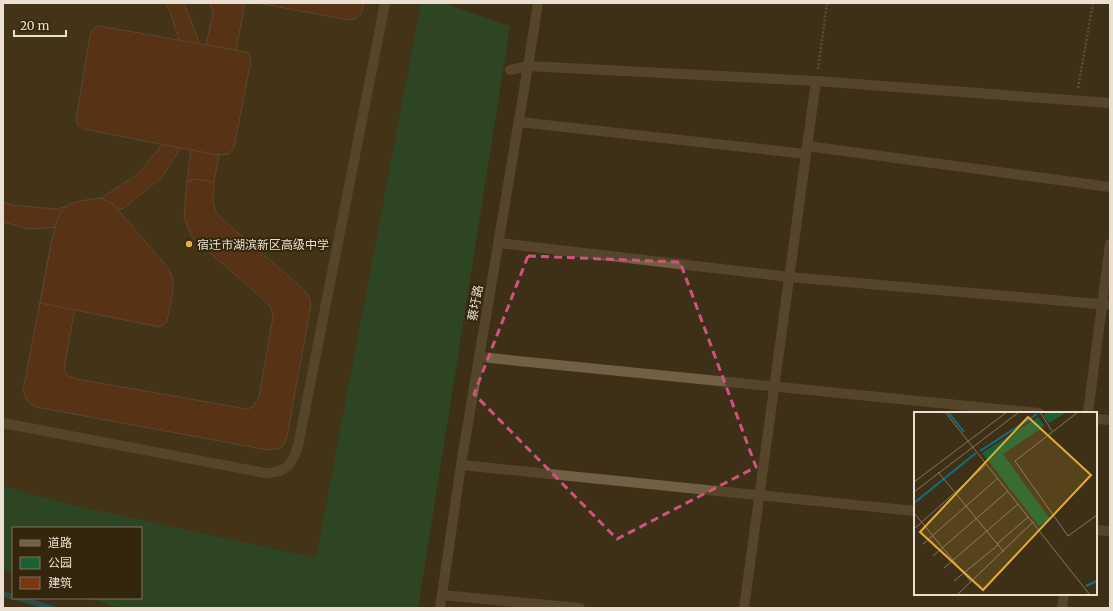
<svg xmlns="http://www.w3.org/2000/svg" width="1113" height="611" font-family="Merriweather,'Noto Sans SC',serif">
	<rect width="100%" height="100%" fill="#3e3017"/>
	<polygon fill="#4a3818" points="3,3 421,3 316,558 69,504 3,486"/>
	<polygon fill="#1c6133" points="421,3 443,3 510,26 418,608 121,608 88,598 141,598 141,528 13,528 13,573 3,570 3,486 69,504 316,558"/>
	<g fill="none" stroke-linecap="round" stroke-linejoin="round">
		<g stroke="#107082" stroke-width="5">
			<polyline points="3,594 13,597"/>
			<polyline points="18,598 52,608"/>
		</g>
	</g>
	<g fill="#793610" stroke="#7f6154">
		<polygon points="164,3 184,3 198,39 201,88 188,136 162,177 124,208 78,226 29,229 3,222 3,201 11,205 56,209 100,199 138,174 166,140 182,97 183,52 169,9"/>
		<polygon points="209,3 245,3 236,50 206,45 213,13 212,9"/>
		<polygon points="257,3 364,3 361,14 356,18 350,20"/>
		<polygon points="99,26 236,50 249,53 251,61 234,147 229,154 216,155 84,129 78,125 76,120 90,35 93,29"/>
		<polygon points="191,150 219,155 214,182 195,179 187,182"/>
		<polygon points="195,179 214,182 213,201 216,212 222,219 300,286 309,296 311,305 286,441 281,448 268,450 36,407 28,402 23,391 52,239 55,233 63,233 79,236 85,240 86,247 64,369 68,376 77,379 247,409 253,407 259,397 273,317 271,308 262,298 192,237 184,217 187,182"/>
		<polygon points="101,198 113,204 169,269 173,280 173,290 167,322 160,327 40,303 52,239 57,220 62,211 70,204 79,201"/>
	</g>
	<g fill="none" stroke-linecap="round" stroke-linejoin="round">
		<g stroke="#7e725d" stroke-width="2.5" stroke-dasharray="2 2" stroke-linecap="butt">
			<polyline points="818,69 827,3"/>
			<polyline points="1078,88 1093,3"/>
		</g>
		<g stroke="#716043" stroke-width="10">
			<polyline points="510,70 528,66 816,81 1110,103"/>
			<polyline points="519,122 806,154"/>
			<polyline points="807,146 1110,187"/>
			<polyline points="499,243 789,277 1110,305"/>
			<polyline points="479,357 1039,413"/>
			<polyline points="1088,413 1110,244"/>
			<polyline points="1096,419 1110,420"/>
			<path d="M3 423 265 473C286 473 292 465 298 446L385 3"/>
			<polyline points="461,465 915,511"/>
			<polyline points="1096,530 1110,531"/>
			<polyline points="442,595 580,608"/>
			<polyline points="440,608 461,465 528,66 538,3"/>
			<polyline points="744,608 816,81"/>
			<polyline points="1062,608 1064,594"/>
		</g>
	</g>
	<path d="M0 0H1113V611H0ZM528 256 680 262 756 467 617 539 474 394Z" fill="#3e3017" fill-opacity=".55" fill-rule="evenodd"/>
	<path fill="none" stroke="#ce547f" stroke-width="3" stroke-dasharray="8 5" stroke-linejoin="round" d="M528 256 680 262 756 467 617 539 474 394Z"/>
	<circle fill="#e5ad36" stroke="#34260d" stroke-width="1.5" cx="189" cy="244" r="4"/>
	<g text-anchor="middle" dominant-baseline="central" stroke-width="4" stroke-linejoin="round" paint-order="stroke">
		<g font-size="12" fill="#e9e0d2" stroke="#34260d" text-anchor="start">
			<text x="197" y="244">宿迁市湖滨新区高级中学</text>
		</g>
		<g font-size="12" fill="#e9e0d2" stroke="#34260d">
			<text transform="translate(475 303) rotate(-80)">蔡圩路</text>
		</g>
	</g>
	<g transform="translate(914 412)">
		<rect width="183" height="183" fill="#3e3017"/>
		<path d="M134 0H153L135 11 129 3ZM124 5 131 14 89 42 136 107 125 114 68 41Z" fill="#1c6133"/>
		<path fill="none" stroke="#107082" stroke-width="2" d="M34 0 50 20M66 39 123 2M0 91 62 41M172 174 183 169"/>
		<path fill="none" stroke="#827662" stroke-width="1" d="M31 0 176 183M126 0 138 19M164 0 101 49 154 124 183 103M24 60 90 140M0 70 93 0M0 80 105 0M0 101 57 170M0 117 73 52M9 132 84 66M83 132 114 105M19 144 94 79M30 156 104 92M40 169 84 133M43 183 120 109"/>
		<path fill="#e5ad36" fill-opacity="0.15" stroke="#e5ad36" stroke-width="2" d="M114 5 177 63 69 178 6 120Z"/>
		<rect width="183" height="183" fill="none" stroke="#e9e0d2" stroke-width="2"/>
	</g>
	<rect width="1113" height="611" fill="none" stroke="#e9e0d2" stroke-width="8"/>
	<rect x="12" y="527" width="130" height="72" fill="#34260d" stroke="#7c705c"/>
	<rect x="20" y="540" width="20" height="6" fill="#716043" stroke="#7c705c"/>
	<text x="48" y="547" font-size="12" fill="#e9e0d2">道路</text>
	<rect x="20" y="557" width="20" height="12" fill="#1c6133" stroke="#7c705c"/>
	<text x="48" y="567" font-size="12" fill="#e9e0d2">公园</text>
	<rect x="20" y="577" width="20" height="12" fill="#793610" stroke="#7c705c"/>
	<text x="48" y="587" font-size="12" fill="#e9e0d2">建筑</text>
	<path d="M14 30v6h52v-6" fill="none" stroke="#e9e0d2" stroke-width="2"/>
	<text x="20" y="30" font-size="12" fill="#e9e0d2" stroke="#34260d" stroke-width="3" paint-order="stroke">20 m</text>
</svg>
